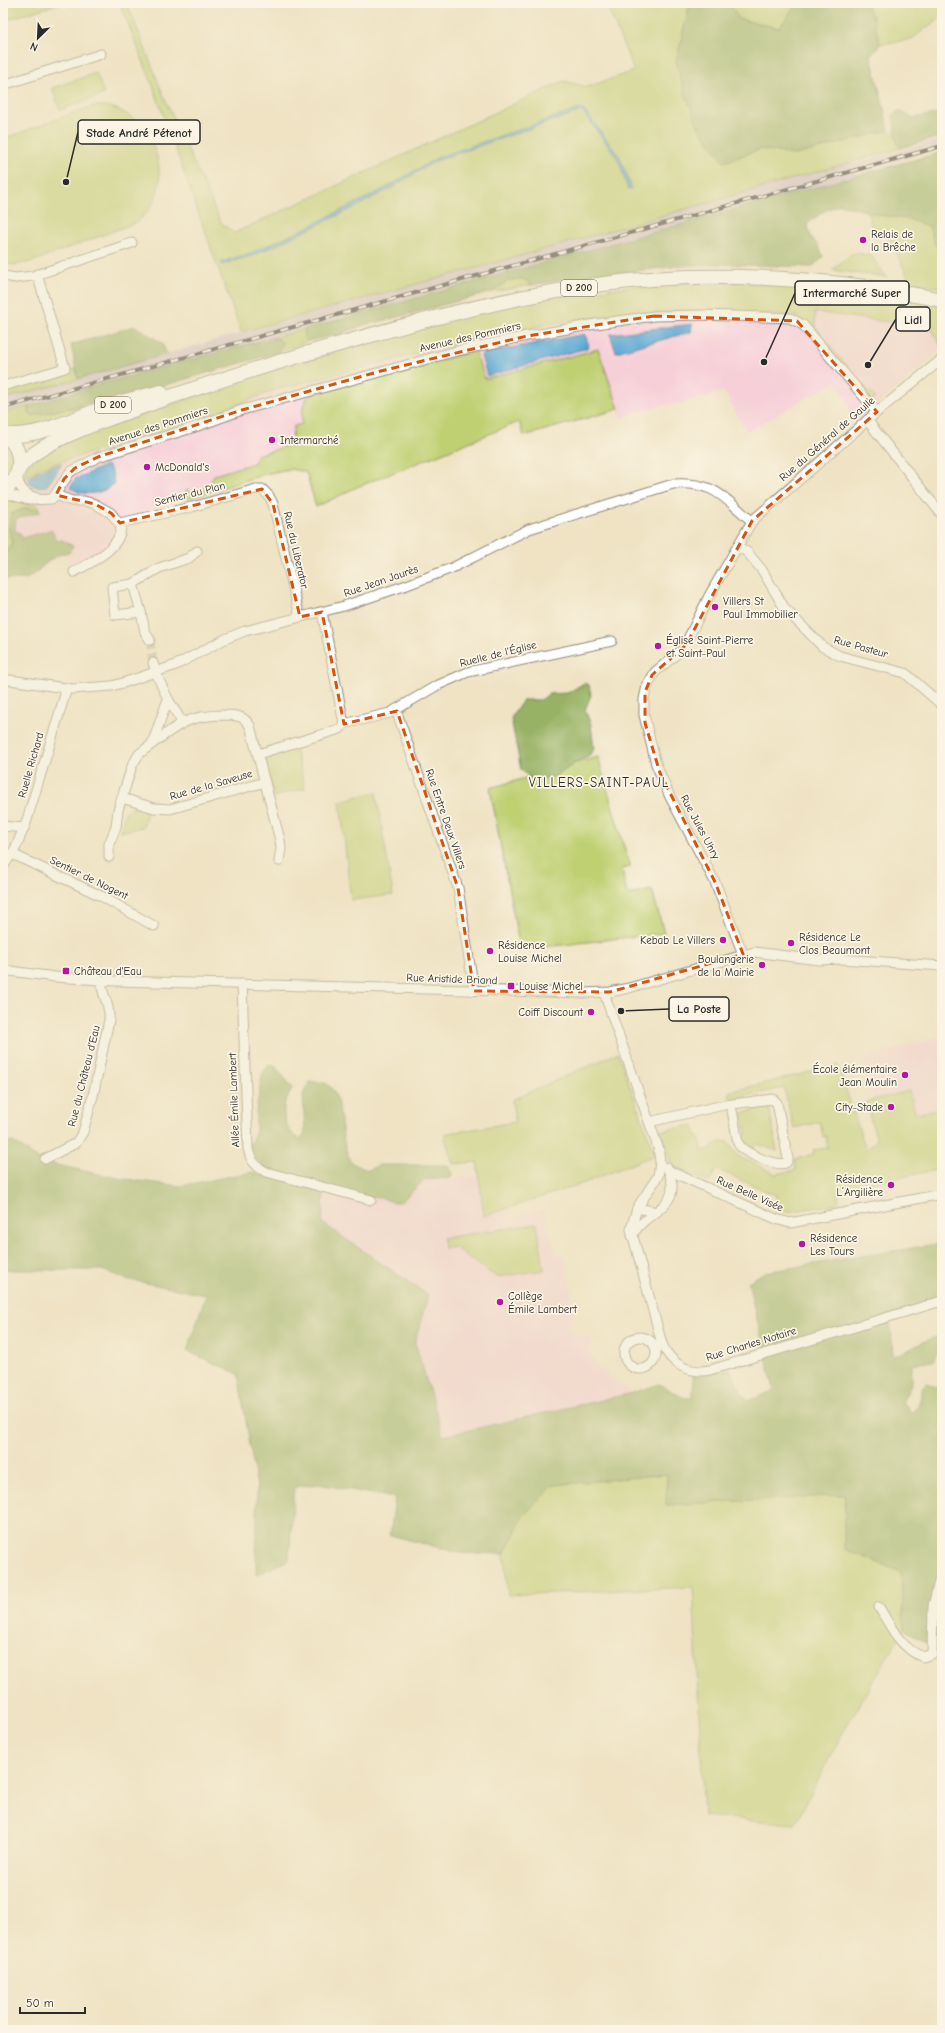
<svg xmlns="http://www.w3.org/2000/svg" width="945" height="2033" font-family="'Comic Neue',sans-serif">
	<rect width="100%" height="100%" fill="#fcf5e5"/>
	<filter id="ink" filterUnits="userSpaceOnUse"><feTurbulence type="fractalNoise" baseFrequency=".025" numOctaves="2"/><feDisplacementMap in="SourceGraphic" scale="8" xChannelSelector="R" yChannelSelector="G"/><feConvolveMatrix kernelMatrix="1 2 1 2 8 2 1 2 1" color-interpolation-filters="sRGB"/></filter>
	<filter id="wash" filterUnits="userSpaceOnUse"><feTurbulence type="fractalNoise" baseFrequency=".012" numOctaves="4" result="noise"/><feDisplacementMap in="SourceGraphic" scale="16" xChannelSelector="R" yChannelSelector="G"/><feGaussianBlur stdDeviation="0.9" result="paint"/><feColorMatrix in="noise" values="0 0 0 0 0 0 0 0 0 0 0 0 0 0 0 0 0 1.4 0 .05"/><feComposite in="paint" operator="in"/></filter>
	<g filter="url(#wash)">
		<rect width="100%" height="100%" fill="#efe3c4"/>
		<g fill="#f6cfd8">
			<polygon points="672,307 811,311 942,330 942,349 855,423 846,399 836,382 746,432 724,391 679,404 661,405 622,418 618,409 524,436 519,422 355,488 316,507 306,472 290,469 269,473 124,518 132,541 71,578 68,552 70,552 56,541 53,532 50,530 22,539 15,531 16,519 40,511 13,495 23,480 39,468 182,426 255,398 403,356 532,325"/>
			<polygon points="942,1036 942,1108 916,1114 908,1091 875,1099 863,1058"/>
			<polygon points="478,1176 484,1216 509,1209 511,1217 544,1208 556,1254 563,1254 576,1309 567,1330 592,1339 590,1350 595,1365 632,1393 443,1436 415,1342 428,1295 322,1223 324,1192 371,1185"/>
		</g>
		<polygon fill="#d1bdca" points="942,139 942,148 857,172 858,175 101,384 3,413 3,399 542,250 850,162 851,164"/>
		<g fill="#bfd073" stroke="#757e4f">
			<polygon points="3,3 61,3 3,21"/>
			<polygon points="120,3 127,3 165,99 221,223 234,233 564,81 587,87 634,71 606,3 690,3 676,62 724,162 761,149 795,155 889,130 898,139 897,143 901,148 542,250 241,332 153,86"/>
			<polygon points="729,3 797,3 779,28 738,19"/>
			<polygon points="865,3 942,3 942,16 912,39 880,44 872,15"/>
			<polygon points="96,73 104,94 60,110 52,88"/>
			<path d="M93 106C152 101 185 190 135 223L31 262 14 265 3 263V139Z"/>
			<polygon points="868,211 880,215 908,219 929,226 935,245 942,248 942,288 910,282 887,231 871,225"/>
			<polygon points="857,253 871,256 887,277 832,270 851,254"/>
			<polygon points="523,279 532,285 492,292 509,280"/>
			<polygon points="744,282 869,297 895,297 942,306 942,348 931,328 815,312 815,326 836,354 875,398 872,401 797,316 673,311 570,320 471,340 275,390 182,426 39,468 23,480 28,464 71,439 212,391 221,385 471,313 556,295 652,284"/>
			<polygon points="305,329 304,337 308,341 276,353 281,348 279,339 271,338"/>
			<path d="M598 349 619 409 524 436 519 422 355 488 316 507 306 472 290 469 269 473 184 500 182 496 186 495V490H188L193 494 201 492C205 487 212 482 214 475L254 463 256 455 278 449 291 443 294 426 302 424C302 413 301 403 310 395L475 351 485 379Z"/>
			<polygon points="76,369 78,379 3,399 3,390"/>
			<polygon points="30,406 28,411 74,408 84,406 66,416 14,432 3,427 3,413"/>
			<path d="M3 444C14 455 14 470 3 482Z"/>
			<polygon points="14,499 39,506 40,509 25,508 11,514 9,530 12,544 8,551 3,553 3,500"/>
			<path d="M295 747 305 788 274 797C265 761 257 759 295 747Z"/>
			<polygon points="598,757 630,867 622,869 627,895 652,890 664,933 520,950 490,788 529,777 532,779 557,775 573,764"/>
			<polygon points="376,792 393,895 351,900 340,801"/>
			<polygon points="133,807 147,811 143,827 120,832 126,810"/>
			<polygon points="618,1053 655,1155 584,1183 484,1216 477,1162 453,1164 444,1134 515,1122 512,1100"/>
			<polygon points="838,1065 866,1150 877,1140 865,1102 909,1091 916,1114 942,1108 942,1169 837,1189 839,1201 837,1204 787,1212 773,1207 777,1196 716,1169 711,1180 708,1182 676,1167 671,1163 660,1131 694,1125 696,1136 699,1135 702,1150 713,1148 713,1144 727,1141 738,1156 776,1174 796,1170 795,1159 814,1154 813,1150 828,1148 826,1136 823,1137 820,1122 794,1128 784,1088 730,1099 729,1092"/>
			<polygon points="769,1107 777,1151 757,1144 753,1148 743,1142 740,1135 746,1134 742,1113"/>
			<polygon points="537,1224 544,1270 496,1277 455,1247 444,1248 443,1238"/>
			<polygon points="667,1474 666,1505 845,1495 844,1549 901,1572 904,1629 844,1730 795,1824 704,1816 693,1587 508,1595 504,1554 523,1516 554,1485"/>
		</g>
		<g fill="#97b265" stroke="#616e48">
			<polygon points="690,3 729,3 739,19 779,28 797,3 865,3 872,15 880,44 871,56 889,130 795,155 761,149 724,162 699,128 684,91 676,61"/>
			<polygon points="900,111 912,118 942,113 942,136 901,148 897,143 893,116 896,112"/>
			<polygon points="942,152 942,248 935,245 929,226 908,219 880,215 840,204 824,211 807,224 811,237 819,247 823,257 812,267 715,264 679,266 573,278 532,285 523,279 509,280 492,292 394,318 364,325 340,334 308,341 304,337 305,329"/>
			<polygon points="135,326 162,343 167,354 78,379 71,345"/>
			<polygon points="271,338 279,339 283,343 281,348 276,353 141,392 37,415 31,416 28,411 30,406 101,384"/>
			<path d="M25 508 40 509V512L16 519 15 531 20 533 22 538 50 530 53 532 56 541 62 540 73 546 70 552C50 554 43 569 28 578 22 581 10 578 3 580V553L8 551 12 544 9 530 11 514Z"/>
			<polygon points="584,683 589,685 591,695 585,710 591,725 594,749 588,757 577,762 557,775 547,779 532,779 521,770 511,718 523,700 541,700 549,694 568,693"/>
			<path d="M268 1066H275L292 1087C291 1093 284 1102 284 1107 282 1118 289 1135 300 1139L305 1134 303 1095 309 1082C313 1082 318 1081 321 1082 348 1086 335 1146 354 1164 357 1167 364 1168 368 1170L379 1165H445L450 1168 452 1174 450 1178 424 1180 401 1202H392L382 1198 361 1197 266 1172 248 1148 256 1131V1112L262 1075Z"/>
			<path d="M3 1141 13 1142 43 1162 117 1178 179 1186 253 1172 324 1192 322 1223 428 1295 415 1342 443 1436 632 1393 659 1384 684 1398 693 1397V1376L730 1369 742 1393 749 1401 774 1390 748 1282 765 1272 942 1243V1301L890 1316 893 1355C909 1353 919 1341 937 1337L939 1348 933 1361 912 1364V1383L902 1402 908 1407 911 1413C920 1406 921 1399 921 1388L926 1383 942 1389V1652L904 1629 901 1572 844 1549 845 1495 666 1505 667 1474 554 1485 523 1516 504 1554 460 1553 390 1535 395 1498 318 1484 294 1487 289 1560 256 1575 257 1487 238 1374 187 1351 206 1295 126 1279 102 1270H3Z"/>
		</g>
		<g fill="#59a7d3" stroke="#42697f">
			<polygon points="579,109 585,111 620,157 632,189 628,190 618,159 582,111 435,161 393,187 356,207 257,254 222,265 221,262 250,253 295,233 382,190 438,157"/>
			<polygon points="692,324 691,332 616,352 610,334"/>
			<polygon points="585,334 589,346 587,348 487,376 481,356 483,353"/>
			<path d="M61 463 62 464 47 486C39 487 29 488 29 478L37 471Z"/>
			<path d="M104 466H108L112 472 114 483C104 494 82 498 70 487L75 479Z"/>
		</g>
	</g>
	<g filter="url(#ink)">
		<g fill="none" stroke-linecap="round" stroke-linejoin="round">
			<polyline stroke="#c8bea5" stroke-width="9" stroke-dasharray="9 4.5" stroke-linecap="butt" points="150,640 153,663"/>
			<defs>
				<g id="street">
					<polyline points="3,85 101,54"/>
					<polyline points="3,276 16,278 33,276 132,243"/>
					<polyline points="3,386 65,368 37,274"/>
					<polyline points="867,420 942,515"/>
					<path d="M17 475C18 487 25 495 37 498"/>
					<polyline points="3,493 29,500 52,499 70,472 98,457 195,427 242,410 457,351 527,336 596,324 654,316 703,315 790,318 803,325 877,412"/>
					<path d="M56 495 72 501H84L95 504 111 513 121 526C121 549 91 562 74 572"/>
					<polyline points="120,523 192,507 256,489 262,489 269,496 273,504 300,617"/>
					<polyline points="738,547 747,552 762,570 785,609 823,647 840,656 905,673 942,705"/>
					<polyline points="133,584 141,612 115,615 112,587 133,584 159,568 189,558 197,551"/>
					<polyline points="141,612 145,632 150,640"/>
					<polyline points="322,612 344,724"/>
					<path d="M3 679 72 689 112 686 123 683 176 665 225 639 245 631 344 606 404 586 452 568 529 529 673 484C714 481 723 497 752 521"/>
					<polyline points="168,699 182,722"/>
					<polyline points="396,710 458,888 474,991"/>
					<path d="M152 744C180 724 186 716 223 715 234 715 244 715 250 726L280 840 281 848 279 861"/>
					<polyline points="258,754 340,729 344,724 390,713 436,686 468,672 612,641"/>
					<polyline points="122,798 154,808 170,809 265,782"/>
					<polyline points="3,826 24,828"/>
					<polyline points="12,854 101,896 154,926"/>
					<polyline points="109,857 109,844 116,827 118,810 132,766 139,754 152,744 168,699 159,680 153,663"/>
					<polyline points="3,867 15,849 26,823 67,688"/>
					<polyline points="743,954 715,882 670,797 656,764 644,715 644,699 647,686 655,672 683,649 709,596 752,521 877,412 942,359"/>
					<polyline points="3,970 55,977 115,981 584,993 610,992 629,988 754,952 819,960 841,959 942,966"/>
					<path d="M242 984 248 1148C250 1160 255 1166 266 1172L371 1200"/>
					<polyline points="604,993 659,1150"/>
					<path d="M649 1122 724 1105 773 1099 777 1103 788 1159 786 1163C777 1167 742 1153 738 1143L731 1105"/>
					<path d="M658 1146 660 1162 658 1176 637 1208 631 1229 662 1344C671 1364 688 1374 710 1370L942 1301"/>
					<path d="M45 1159 76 1143 83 1132 93 1096 109 1020C111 1005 101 994 101 980"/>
					<polyline points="668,1170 776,1219 790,1223 942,1194"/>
					<polyline points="637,1208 657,1212"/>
					<path d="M632 1236C647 1207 686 1210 667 1167"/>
					<circle cx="640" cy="1353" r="16"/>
					<path d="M879 1607C890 1626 901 1649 923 1657L932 1654 933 1606 942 1569"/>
				</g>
				<g id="primary">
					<path d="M3 434C35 440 74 418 104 408 123 401 142 397 161 392"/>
					<path d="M3 434C25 448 24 477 3 491"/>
					<path d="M19 469C34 441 123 414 155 402 222 379 289 358 357 339 465 308 575 281 688 277 774 275 858 283 942 300"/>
				</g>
			</defs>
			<use href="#street" stroke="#8d8778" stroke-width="11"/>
			<use href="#primary" stroke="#8d8778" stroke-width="16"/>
			<use href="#street" stroke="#fff" stroke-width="9"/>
			<use href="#primary" stroke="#fff" stroke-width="14"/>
			<defs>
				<polyline id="rail" points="3,408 942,146"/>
			</defs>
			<use href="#rail" stroke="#2b2b2b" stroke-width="4"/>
			<use href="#rail" stroke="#fcf5e5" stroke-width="2.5" stroke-dasharray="8" stroke-linecap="butt"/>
		</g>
	</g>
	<path d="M0 0H945V2033H0ZM654 316 797 321 877 412 752 521 686 645 652 675 645 692V723L660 773 715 882 743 954 610 992 474 991 458 888 397 711 344 724 322 612 300 617 273 504 262 489 120 523 111 513 95 504 56 495 64 479 75 468 98 457 242 410 381 371 527 336Z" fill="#efe3c4" fill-opacity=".55" fill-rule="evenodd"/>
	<path fill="none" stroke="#d5540f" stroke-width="3" stroke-dasharray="8 5" stroke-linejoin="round" d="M654 316 797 321 877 412 752 521 686 645 652 675 645 692V723L660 773 715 882 743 954 610 992 474 991 458 888 397 711 344 724 322 612 300 617 273 504 262 489 120 523 111 513 95 504 56 495 64 479 75 468 98 457 242 410 381 371 527 336Z"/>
	<g fill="#b5179e" stroke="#fcf5e5" stroke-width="1.5">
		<circle cx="863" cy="240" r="4"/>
		<circle cx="272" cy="440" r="4"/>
		<circle cx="147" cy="467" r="4"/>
		<circle cx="715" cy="607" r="4"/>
		<circle cx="658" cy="646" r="4"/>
		<circle cx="723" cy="940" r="4"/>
		<circle cx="791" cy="943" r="4"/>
		<circle cx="490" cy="951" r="4"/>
		<circle cx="762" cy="965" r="4"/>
		<rect x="62" y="967" width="8" height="8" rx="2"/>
		<rect x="507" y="982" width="8" height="8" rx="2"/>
		<circle cx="591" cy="1012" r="4"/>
		<circle cx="905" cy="1075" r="4"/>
		<circle cx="891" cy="1107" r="4"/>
		<circle cx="891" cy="1185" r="4"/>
		<circle cx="802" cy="1244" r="4"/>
		<circle cx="500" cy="1302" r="4"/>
	</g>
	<g text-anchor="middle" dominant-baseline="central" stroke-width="3.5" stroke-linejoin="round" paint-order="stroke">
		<g fill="#fcf5e5" stroke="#6a6863" stroke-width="1">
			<rect x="561" y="280" width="36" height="16" rx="3"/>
			<rect x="95" y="397" width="36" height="16" rx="3"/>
		</g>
		<g font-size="10" font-weight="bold" fill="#2b2b2b">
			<text x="579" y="288">D 200</text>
			<text x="113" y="405">D 200</text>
		</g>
		<g font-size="11" fill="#2b2b2b" stroke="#fcf5e5" text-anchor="start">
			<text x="871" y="234">Relais de<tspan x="871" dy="13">la Brêche</tspan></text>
			<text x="280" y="440">Intermarché</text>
			<text x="155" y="467">McDonald's</text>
			<text x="723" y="601">Villers St<tspan x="723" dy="13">Paul Immobilier</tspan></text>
			<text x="666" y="640">Église Saint-Pierre<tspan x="666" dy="13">et Saint-Paul</tspan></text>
			<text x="799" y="937">Résidence Le<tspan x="799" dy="13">Clos Beaumont</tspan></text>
			<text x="715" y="940" text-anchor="end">Kebab Le Villers</text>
			<text x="498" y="945">Résidence<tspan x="498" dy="13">Louise Michel</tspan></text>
			<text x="754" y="959" text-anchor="end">Boulangerie<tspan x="754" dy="13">de la Mairie</tspan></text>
			<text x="74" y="971">Château d'Eau</text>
			<text x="519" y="986">Louise Michel</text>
			<text x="583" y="1012" text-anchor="end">Coiff Discount</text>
			<text x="897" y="1069" text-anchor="end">École élémentaire<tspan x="897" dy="13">Jean Moulin</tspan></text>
			<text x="883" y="1107" text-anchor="end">City-Stade</text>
			<text x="883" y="1179" text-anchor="end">Résidence<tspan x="883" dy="13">L’Argilière</tspan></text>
			<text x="810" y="1238">Résidence<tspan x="810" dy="13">Les Tours</tspan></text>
			<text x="508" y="1296">Collège<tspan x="508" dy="13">Émile Lambert</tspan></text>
		</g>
		<g font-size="11" fill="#2b2b2b" stroke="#fcf5e5">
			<text transform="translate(470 337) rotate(-13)">Avenue des Pommiers</text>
			<text transform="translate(158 426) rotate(-18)">Avenue des Pommiers</text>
			<text transform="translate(827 439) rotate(-41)">Rue du Général de Gaulle</text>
			<text transform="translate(190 494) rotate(-14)">Sentier du Plan</text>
			<text transform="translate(296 550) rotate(77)">Rue du Liberator</text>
			<text transform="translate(381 581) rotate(-19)">Rue Jean Jaurès</text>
			<text transform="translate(861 647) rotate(16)">Rue Pasteur</text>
			<text transform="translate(498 654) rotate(-14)">Ruelle de l'Église</text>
			<text transform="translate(31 765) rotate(-74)">Ruelle Richard</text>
			<text transform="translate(211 785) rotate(-16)">Rue de la Saveuse</text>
			<text transform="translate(446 819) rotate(71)">Rue Entre Deux Villers</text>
			<text transform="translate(700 827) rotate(62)">Rue Jules Uhry</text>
			<text transform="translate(89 878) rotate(26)">Sentier de Nogent</text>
			<text transform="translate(452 979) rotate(2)">Rue Aristide Briand</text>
			<text transform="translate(84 1076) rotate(-76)">Rue du Château d'Eau</text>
			<text transform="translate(234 1100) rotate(-92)">Allée Émile Lambert</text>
			<text transform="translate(750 1194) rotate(24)">Rue Belle Visée</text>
			<text transform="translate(751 1344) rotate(-17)">Rue Charles Notaire</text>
		</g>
		<g font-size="13" letter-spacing="1" fill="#2b2b2b" stroke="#fcf5e5">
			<text x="599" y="782">VILLERS-SAINT-PAUL</text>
		</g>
	</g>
	<path fill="none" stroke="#2b2b2b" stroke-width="1.5" d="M66 182L78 132M764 362L795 293M868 365L896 319M621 1011L669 1009"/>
	<g fill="#2b2b2b" stroke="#fcf5e5" stroke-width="1.5">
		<circle cx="66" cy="182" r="4"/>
		<circle cx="764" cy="362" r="4"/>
		<circle cx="868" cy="365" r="4"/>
		<circle cx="621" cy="1011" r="4"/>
	</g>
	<g fill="#fcf5e5" stroke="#2b2b2b" stroke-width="1.5">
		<rect x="78" y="120" width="122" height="24" rx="4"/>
		<rect x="795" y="281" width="114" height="24" rx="4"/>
		<rect x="896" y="307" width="34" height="24" rx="4"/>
		<rect x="669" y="997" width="60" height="24" rx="4"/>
	</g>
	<g font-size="12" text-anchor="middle" font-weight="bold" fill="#2b2b2b">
		<text x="139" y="137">Stade André Pétenot</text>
		<text x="852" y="297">Intermarché Super</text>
		<text x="913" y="324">Lidl</text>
		<text x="699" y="1013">La Poste</text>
	</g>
	<rect width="945" height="2033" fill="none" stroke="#fcf5e5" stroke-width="16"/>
	<g transform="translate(38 38) rotate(204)" stroke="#fcf5e5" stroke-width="3" paint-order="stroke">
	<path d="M0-3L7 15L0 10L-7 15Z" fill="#2b2b2b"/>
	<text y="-6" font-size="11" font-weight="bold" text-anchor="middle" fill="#2b2b2b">N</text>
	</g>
	<path d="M20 2007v6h65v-6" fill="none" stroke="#2b2b2b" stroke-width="2"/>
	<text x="26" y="2007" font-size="12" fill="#2b2b2b" stroke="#fcf5e5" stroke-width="3" paint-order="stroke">50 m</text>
</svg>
